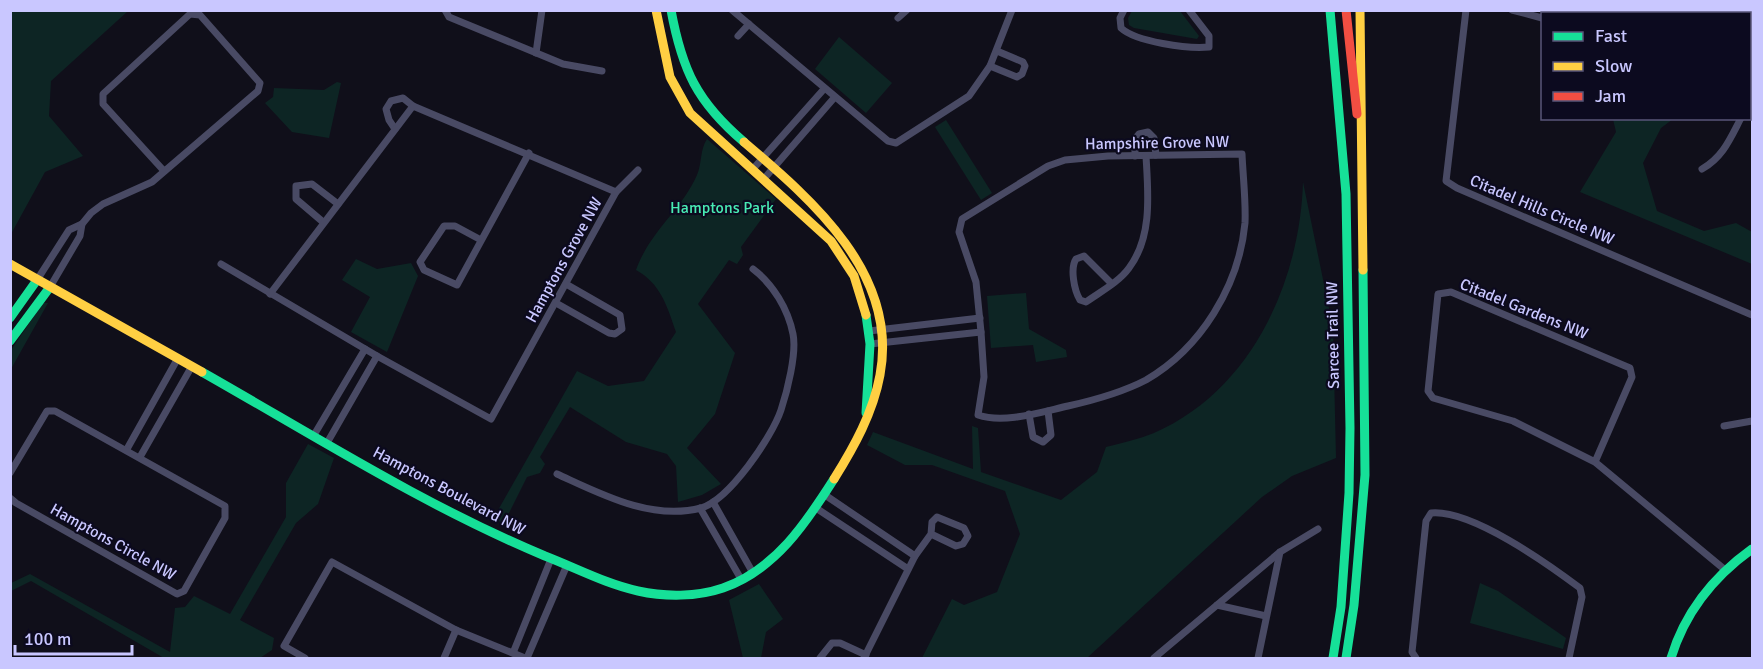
<svg xmlns="http://www.w3.org/2000/svg" width="1763" height="669" font-family="Signika,sans-serif">
	<rect width="100%" height="100%" fill="#100f1a"/>
	<g fill="#0d2524">
		<polygon points="10,11 128,11 51,81 49,116 83,156 45,172 11,234"/>
		<polygon points="1132,11 1180,11 1199,36 1197,39 1134,28 1129,25 1128,18"/>
		<polygon points="839,37 892,83 866,113 815,69"/>
		<polygon points="337,82 341,83 329,138 292,132 265,103 273,97 274,88 324,90"/>
		<polygon points="1613,119 1673,119 1661,128 1643,163 1657,211 1704,231 1736,223 1752,232 1752,264 1580,192 1616,132"/>
		<polygon points="946,120 992,193 981,200 935,127"/>
		<path d="M707 139 776 199 741 247 743 255 737 264 729 260 698 304 735 353 715 414 687 448 721 484 702 495 678 502 676 466 667 454 626 442 570 407 540 457 545 464 540 473 527 477 504 523 493 519 577 371 608 386 644 381 676 332C667 306 661 284 636 270 650 231 681 211 697 175 702 163 700 149 707 139Z"/>
		<path d="M1303 182 1333 328 1336 458 1292 476 1262 497 1087 658H922L952 599 964 605 997 592 1020 534 1005 491 932 465H905L867 445 873 432 973 469 972 426 978 428 981 472 1061 500 1097 472 1106 447C1122 443 1139 439 1154 433 1251 391 1300 282 1303 182Z"/>
		<polygon points="356,259 377,269 411,263 418,276 387,352 351,332 370,297 342,280"/>
		<polygon points="1026,293 1029,329 1066,350 1067,357 1036,362 1033,345 991,348 987,296"/>
		<polygon points="43,303 48,303 11,369 11,350"/>
		<polygon points="308,444 334,458 318,504 296,523 240,620 274,638 272,650 260,658 164,658 31,581 11,591 11,583 30,574 170,652 175,608 185,607 194,596 230,614 286,517 286,483"/>
		<polygon points="1480,583 1498,591 1566,638 1563,649 1470,623"/>
		<polygon points="759,584 783,619 766,632 761,658 743,658 729,600"/>
	</g>
	<g fill="none" stroke-linecap="round" stroke-linejoin="round">
		<g stroke="#494a64" stroke-width="7">
			<polyline points="445,10 449,17 563,64 602,71"/>
			<polyline points="732,10 888,141 896,143 969,96 990,66 1012,10"/>
			<path d="M1124 10 1120 18 1121 28C1136 42 1188 49 1209 47V36L1189 10"/>
			<polyline points="1466,10 1446,181 1457,188 1752,315"/>
			<polyline points="1512,10 1542,18"/>
			<polyline points="898,18 907,10"/>
			<polyline points="738,36 749,24"/>
			<polyline points="536,53 542,10"/>
			<polyline points="990,66 1017,77 1022,74 1025,66 1023,62 997,51"/>
			<polyline points="1750,103 1752,97"/>
			<polyline points="395,129 389,120 386,109 391,101 403,98 413,106"/>
			<path d="M1242 154C1243 177 1246 201 1245 223 1239 286 1201 348 1146 380 1121 393 1095 400 1068 406 1041 412 1004 424 978 415L984 377 981 332 976 282 959 232 962 219 1048 166 1065 160 1108 156Z"/>
			<polyline points="1135,156 1135,139 1139,134 1148,132 1154,138 1156,155"/>
			<path d="M1702 169C1723 157 1730 139 1741 118"/>
			<polyline points="752,170 824,89"/>
			<polyline points="763,180 834,98"/>
			<polyline points="323,222 296,199 296,186 312,184 338,204"/>
			<polyline points="481,240 455,226 444,226 420,262 424,270 457,285 529,153"/>
			<polyline points="221,264 377,356 491,419 616,192 638,170"/>
			<polyline points="37,280 69,230 82,224"/>
			<path d="M1112 284 1084 256 1076 259C1070 268 1074 290 1080 300L1086 302C1100 292 1119 282 1129 268 1153 236 1148 192 1146 156"/>
			<polyline points="50,287 80,236 82,224 91,213 103,204 152,182 258,91 260,83 200,15 190,14 103,94 103,104 164,171"/>
			<polyline points="270,294 413,106 616,192"/>
			<polyline points="556,303 609,333 615,334 622,329 620,315 566,284"/>
			<polyline points="869,331 980,318"/>
			<polyline points="870,344 981,332"/>
			<polyline points="1029,414 1033,437 1043,442 1051,435 1048,411"/>
			<polyline points="1724,426 1752,421"/>
			<polyline points="314,435 365,349"/>
			<polyline points="327,443 377,356"/>
			<polyline points="127,449 178,358"/>
			<polyline points="140,457 192,366"/>
			<polyline points="1595,462 1632,377 1630,368 1451,292 1438,294 1428,391 1433,398 1513,421 1595,462 1724,569"/>
			<polyline points="10,473 47,411 55,411 225,506 225,518 184,591 177,594 16,503 10,498"/>
			<path d="M557 474C601 494 651 521 701 508 729 500 772 437 781 410 787 392 797 353 793 334 788 309 773 284 753 269"/>
			<polyline points="825,495 915,556"/>
			<polyline points="713,502 753,573"/>
			<polyline points="700,508 741,579"/>
			<polyline points="816,508 908,569"/>
			<polyline points="1217,605 1266,616"/>
			<polyline points="513,653 551,559"/>
			<polyline points="305,658 284,646 332,562 456,630 525,658"/>
			<polyline points="444,658 456,630"/>
			<polyline points="527,658 567,565"/>
			<polyline points="820,658 832,643 840,643 866,655"/>
			<polyline points="864,658 915,556 931,534 932,522 937,517 964,528 968,536 963,544 956,546 931,534"/>
			<polyline points="1154,658 1280,552 1318,529"/>
			<polyline points="1258,658 1280,552"/>
			<path d="M1416 658 1412 652 1426 521 1431 513C1471 509 1548 564 1580 588L1582 597 1569 658"/>
		</g>
		<g stroke="#16e098" stroke-width="9">
			<path d="M671 10C682 70 697 102 744 142"/>
			<polyline points="1330,10 1346,194 1350,428 1349,493 1341,607 1333,658"/>
			<polyline points="1719,10 1726,14"/>
			<polyline points="1750,24 1752,26"/>
			<polyline points="10,318 37,280"/>
			<polyline points="10,341 50,287"/>
			<path d="M202 372C315 436 425 506 545 556 576 568 606 584 638 591 665 597 697 597 723 588 775 570 806 523 834 479"/>
			<polyline points="866,413 870,344 866,315"/>
			<polyline points="1346,658 1354,605 1365,475 1363,270"/>
			<path d="M1671 658C1685 612 1713 577 1752 549"/>
		</g>
		<g stroke="#ffcf43" stroke-width="9">
			<polyline points="656,10 670,77 690,113 831,241 854,276 866,315"/>
			<polyline points="1360,10 1363,270"/>
			<path d="M744 142C812 200 899 274 880 375 873 413 854 447 834 479"/>
			<polyline points="10,264 202,372"/>
		</g>
		<polyline stroke="#f24e42" stroke-width="9" points="1346,10 1357,114"/>
	</g>
	<g text-anchor="middle" dominant-baseline="central" stroke-width="4.5" stroke-linejoin="round" paint-order="stroke">
		<g font-size="16" fill="#c9c7ff" stroke="#0c0a1f">
			<text transform="translate(1157 143) rotate(-1)">Hampshire Grove NW</text>
			<text transform="translate(1542 210) rotate(23)">Citadel Hills Circle NW</text>
			<text transform="translate(564 260) rotate(-61)">Hamptons Grove NW</text>
			<text transform="translate(1524 309) rotate(22)">Citadel Gardens NW</text>
			<text transform="translate(1333 335) rotate(-91)">Sarcee Trail NW</text>
			<text transform="translate(449 491) rotate(28)">Hamptons Boulevard NW</text>
			<text transform="translate(113 542) rotate(29)">Hamptons Circle NW</text>
		</g>
		<g font-size="16" fill="#48ebb4" stroke="#0c0a1f">
			<text x="722" y="208">Hamptons Park</text>
		</g>
	</g>
	<rect width="1763" height="669" fill="none" stroke="#c9c7ff" stroke-width="24"/>
	<rect x="1541" y="12" width="210" height="108" fill="#0c0a1f" stroke="#585679" stroke-width="1.5"/>
	<rect x="1553" y="32" width="30" height="9" fill="#16e098" stroke="#585679" stroke-width="1.5"/>
	<text x="1595" y="42" font-size="18" fill="#c9c7ff">Fast</text>
	<rect x="1553" y="62" width="30" height="9" fill="#ffcf43" stroke="#585679" stroke-width="1.5"/>
	<text x="1595" y="72" font-size="18" fill="#c9c7ff">Slow</text>
	<rect x="1553" y="92" width="30" height="9" fill="#f24e42" stroke="#585679" stroke-width="1.5"/>
	<text x="1595" y="102" font-size="18" fill="#c9c7ff">Jam</text>
	<path d="M15 645v9h117v-9" fill="none" stroke="#c9c7ff" stroke-width="3"/>
	<text x="24" y="645" font-size="18" fill="#c9c7ff" stroke="#0c0a1f" stroke-width="4.5" paint-order="stroke">100 m</text>
</svg>
